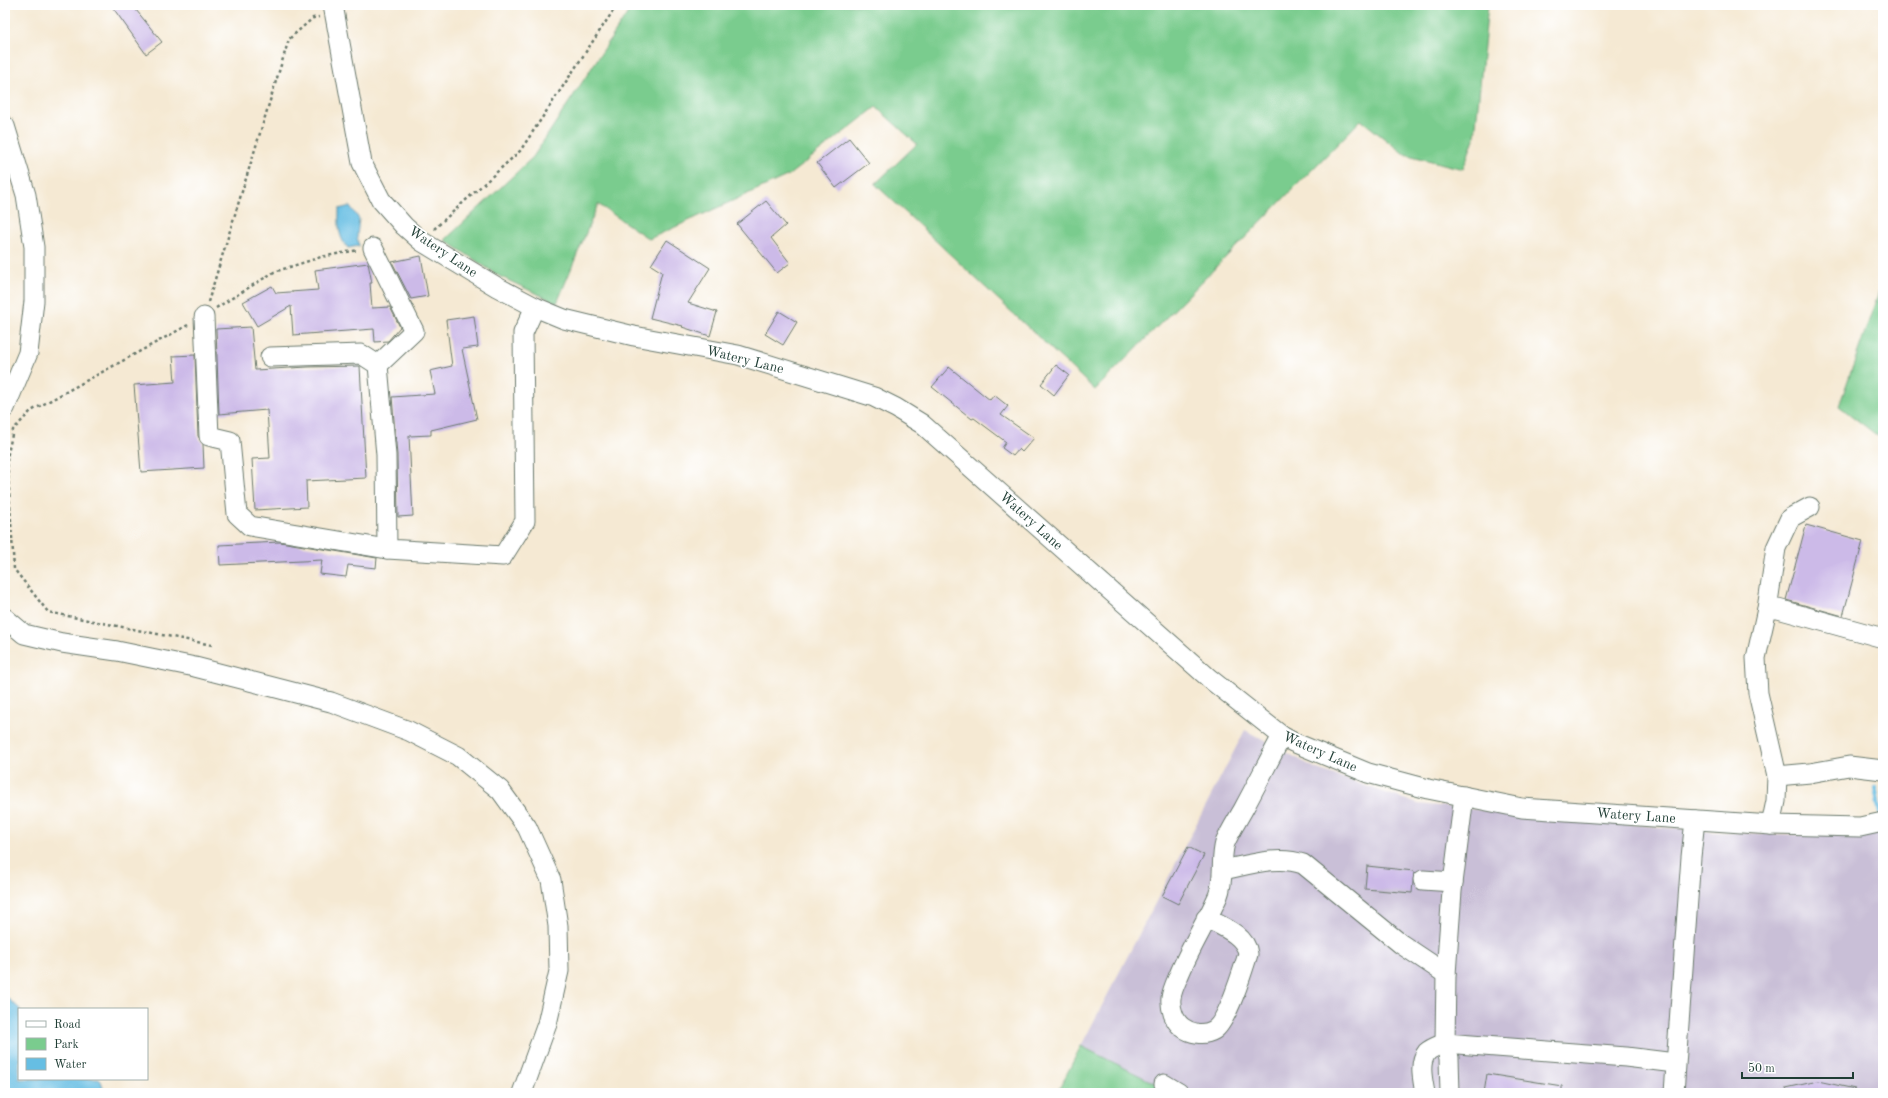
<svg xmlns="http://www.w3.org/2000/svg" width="1888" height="1098" font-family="'Old Standard TT',serif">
	<rect width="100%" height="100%" fill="#fff"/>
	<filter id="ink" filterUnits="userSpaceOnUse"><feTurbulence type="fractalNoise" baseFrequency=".025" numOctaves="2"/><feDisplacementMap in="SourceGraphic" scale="8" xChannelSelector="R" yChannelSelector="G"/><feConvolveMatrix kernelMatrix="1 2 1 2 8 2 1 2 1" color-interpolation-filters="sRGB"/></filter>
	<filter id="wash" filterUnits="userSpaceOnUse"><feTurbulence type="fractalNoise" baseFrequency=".012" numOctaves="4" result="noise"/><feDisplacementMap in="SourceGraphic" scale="16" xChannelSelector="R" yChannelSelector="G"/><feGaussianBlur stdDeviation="0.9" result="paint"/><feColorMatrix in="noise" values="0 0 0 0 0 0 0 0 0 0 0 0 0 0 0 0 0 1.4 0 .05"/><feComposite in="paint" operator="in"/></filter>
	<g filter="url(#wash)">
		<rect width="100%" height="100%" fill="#f5e9d3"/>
		<polygon fill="#c9bfd7" points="1245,730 1317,769 1418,804 1711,832 1810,835 1881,828 1883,841 1883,1093 1174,1093 1081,1046"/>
		<g fill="#7acc8e" stroke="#4c8461">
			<polygon points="633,5 1488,5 1475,136 1463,169 1404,154 1361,120 1095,390 875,184 917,144 876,107 789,175 649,239 598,204 557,303 499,276 445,240 533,157"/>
			<polygon points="1883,280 1883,440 1839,406"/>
			<polygon points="1081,1046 1174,1093 1057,1093"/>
		</g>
		<g fill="#66bee3" stroke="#427e8c">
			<path d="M350 206 359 219 357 236 359 246 348 248C337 236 339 224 339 209Z"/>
			<polygon points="5,996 20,1009 19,1079 99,1079 101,1081 105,1093 5,1093"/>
		</g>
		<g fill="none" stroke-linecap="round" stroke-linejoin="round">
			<polyline stroke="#66bee3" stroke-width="4.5" points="1875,788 1880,813"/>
		</g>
		<g id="blocks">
			<g fill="#ccbae8">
				<polygon points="111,5 132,5 162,42 146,54"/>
				<polygon points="849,138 869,163 836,188 817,163"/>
				<polygon points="766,201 786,225 771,238 790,263 777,273 737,224"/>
				<polygon points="667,240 710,268 688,303 717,312 710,336 682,327 683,326 650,318 662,272 651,265"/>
				<polygon points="421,256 428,296 411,299 392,262"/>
				<polygon points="368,263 372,283 370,283 372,308 390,307 400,327 388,341 375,342 374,329 293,335 291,306 257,326 243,302 272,286 276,293 318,290 315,270"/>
				<polygon points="779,311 797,322 783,345 765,334"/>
				<polygon points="474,316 478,347 462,349 477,419 431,430 431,435 409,436 413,516 398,517 397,455 392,397 435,394 430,371 452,366 446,320"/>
				<polygon points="251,327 255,370 308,367 360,366 366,478 306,481 307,507 255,510 252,459 270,458 267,410 219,414 216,329"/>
				<polygon points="195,355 198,436 203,444 204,468 141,472 134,385 175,382 173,356"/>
				<polygon points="1056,365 1069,375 1054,395 1041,384"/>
				<polygon points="949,367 990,400 994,395 1008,406 1001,415 1034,438 1022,452 1019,449 1013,456 1002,448 1006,442 974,418 972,419 932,387"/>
				<polygon points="1806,525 1863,541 1843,616 1786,600"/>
				<polygon points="280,542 377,558 376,568 348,565 346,577 320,574 322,560 220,565 219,545"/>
				<polygon points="1188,847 1204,855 1178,904 1162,896"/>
				<polygon points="1367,866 1414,871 1412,893 1365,889"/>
				<polygon points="1487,1074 1562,1086 1562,1093 1484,1093"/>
				<polygon points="1818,1081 1855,1089 1854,1093 1787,1093 1786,1088"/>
			</g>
		</g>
	</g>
	<g filter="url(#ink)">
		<use href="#blocks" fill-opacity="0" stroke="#6a796c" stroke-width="1"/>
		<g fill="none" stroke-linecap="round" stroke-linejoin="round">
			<defs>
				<g id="minor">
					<polyline points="333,5 362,163 381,200 404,226 421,241 497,287 535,307 564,319 634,336 738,355 874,397 896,408 922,424 1210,679 1282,736 1293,742 1368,773 1428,789 1522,808 1771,825 1860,827 1883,822"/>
					<polyline points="5,126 26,195 34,247 34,301 28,353 5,408"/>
					<polyline points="373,248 414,331 378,365"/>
					<polyline points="204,317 209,436 230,441 237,514 250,526 387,549"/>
					<polyline points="270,357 361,354 378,365 386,455 387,549 503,556 525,521 523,333 535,307"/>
					<polyline points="1767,609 1776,548 1790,518 1810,507"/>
					<polyline points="5,618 24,634 62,643 117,651 195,667 331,702 409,731 458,756 500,790 527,827 551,880 558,926 559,971 547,1024 522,1093"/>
					<polyline points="1777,776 1810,773 1849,766 1883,770"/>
					<polyline points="1771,825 1776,801 1777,776 1758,693 1756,658 1767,609 1778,609 1883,638"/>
					<path d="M1223 870C1248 865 1278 855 1303 864L1401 944 1446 974"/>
					<polyline points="1423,880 1453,882"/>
					<path d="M1206 918C1221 926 1246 935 1248 954 1243 970 1227 1022 1214 1030 1204 1036 1191 1034 1182 1027 1174 1021 1170 1008 1171 998 1172 990 1176 982 1179 975 1190 948 1206 923 1218 896 1225 879 1220 860 1225 843 1230 831 1238 819 1244 808 1257 784 1269 760 1282 736"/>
					<polyline points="1164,1084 1179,1093"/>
					<path d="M1425 1093C1423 1081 1418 1063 1427 1052 1431 1048 1440 1045 1445 1043L1626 1057 1675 1063"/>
					<polyline points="1450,1093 1449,1058 1445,1043 1446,974 1452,891 1464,796"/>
					<polyline points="1674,1093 1691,857 1695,820"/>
				</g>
			</defs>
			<use href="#minor" stroke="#6a796c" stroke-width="21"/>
			<g stroke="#6a796c" stroke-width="2.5" stroke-dasharray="3 3" stroke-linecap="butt">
				<polyline points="434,229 520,151 617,5"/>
				<polyline points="208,302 289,39 313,18 319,17"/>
				<polyline points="216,308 274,272 321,257 358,250"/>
				<polyline points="188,325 31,411 13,430 7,458 14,569 48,612 212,645"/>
			</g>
			<use href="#minor" stroke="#fff" stroke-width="19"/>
		</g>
	</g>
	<g text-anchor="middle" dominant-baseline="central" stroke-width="3.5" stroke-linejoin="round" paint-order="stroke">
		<g font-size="14" fill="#1f3d34" stroke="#fff">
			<text transform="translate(443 252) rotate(34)">Watery Lane</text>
			<text transform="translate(745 360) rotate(14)">Watery Lane</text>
			<text transform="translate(1031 521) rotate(42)">Watery Lane</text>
			<text transform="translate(1320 752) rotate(24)">Watery Lane</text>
			<text transform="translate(1636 816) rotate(4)">Watery Lane</text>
		</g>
	</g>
	<rect width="1888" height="1098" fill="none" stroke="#fff" stroke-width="20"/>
	<rect x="18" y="1008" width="130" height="72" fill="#ffffff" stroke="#a5b1ae"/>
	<rect x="26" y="1021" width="20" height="6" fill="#ffffff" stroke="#a5b1ae"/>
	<text x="54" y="1028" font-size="12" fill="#1f3d34">Road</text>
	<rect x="26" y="1038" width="20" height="12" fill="#7acc8e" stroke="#a5b1ae"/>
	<text x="54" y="1048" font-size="12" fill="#1f3d34">Park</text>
	<rect x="26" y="1058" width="20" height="12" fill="#66bee3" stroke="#a5b1ae"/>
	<text x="54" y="1068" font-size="12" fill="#1f3d34">Water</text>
	<path d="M1742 1072v6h111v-6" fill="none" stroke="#1f3d34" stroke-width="2"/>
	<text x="1748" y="1072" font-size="12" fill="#1f3d34" stroke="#ffffff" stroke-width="3" paint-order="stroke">50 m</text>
</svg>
